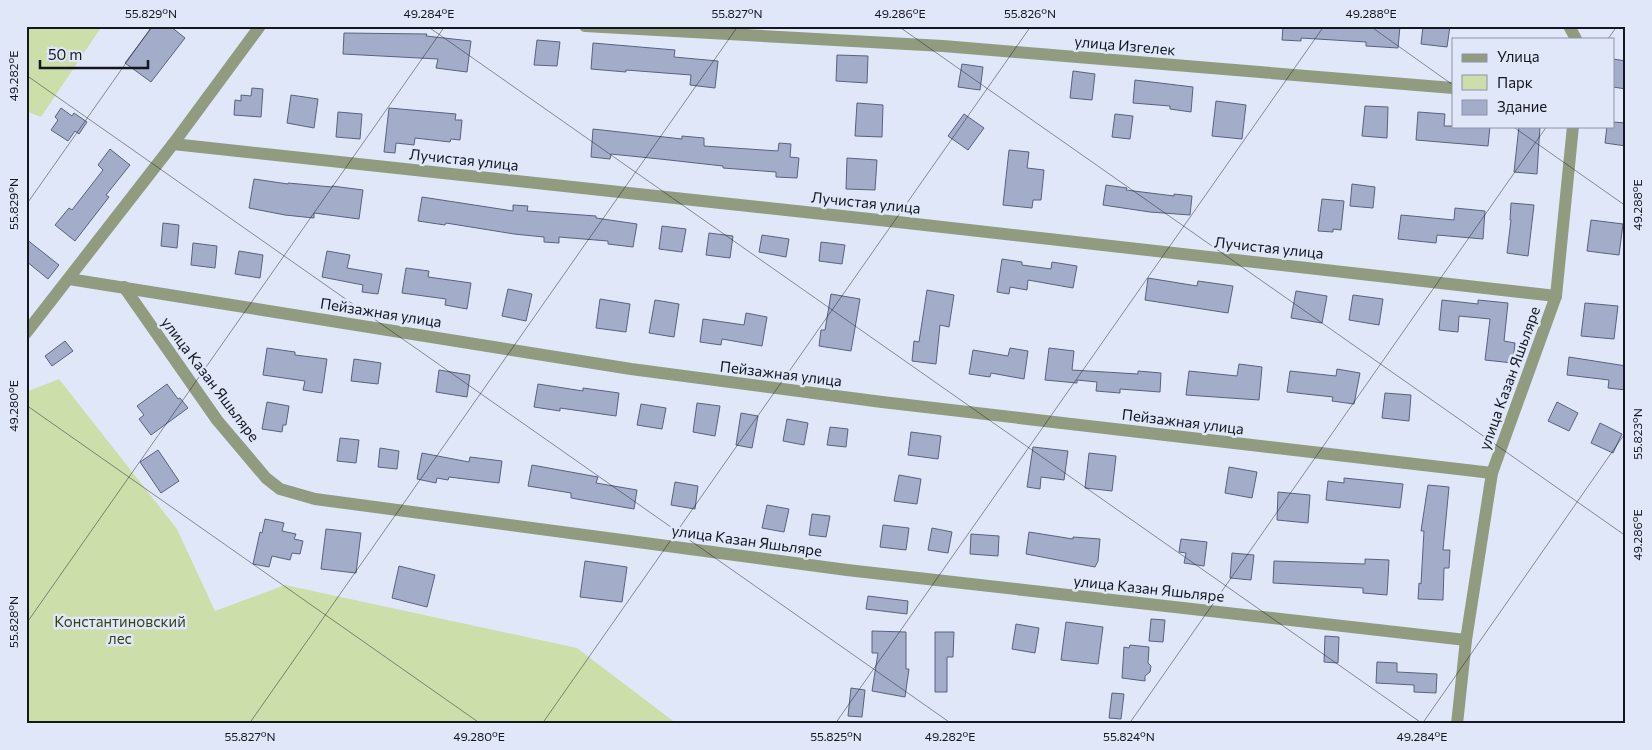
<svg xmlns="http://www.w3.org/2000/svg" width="1652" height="750" font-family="Commissioner,sans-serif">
	<rect width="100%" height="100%" fill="#e0e7f9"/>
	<g fill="#ccdea9">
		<polygon points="26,26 102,26 41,117 26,111"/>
		<polygon points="59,379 177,529 215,611 285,585 577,648 677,724 26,724 26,392"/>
	</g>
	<g fill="#a3adca" stroke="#59627d">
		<polygon points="153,26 170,26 185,38 151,82 125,63"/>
		<polygon points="1283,26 1400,26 1398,48 1366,46 1366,42 1301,38 1301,41 1282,40"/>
		<polygon points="1423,26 1450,26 1447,47 1421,44"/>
		<polygon points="344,33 427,34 426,36 471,41 467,72 436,68 438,59 343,54"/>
		<polygon points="537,40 560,42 557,66 534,65"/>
		<polygon points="593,43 675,50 674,57 718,61 715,88 690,85 691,75 626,70 626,72 591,69"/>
		<polygon points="837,55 868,56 867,83 836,81"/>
		<polygon points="1613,59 1626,61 1626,89 1613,87"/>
		<polygon points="962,64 983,67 980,90 958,87"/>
		<polygon points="1073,71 1095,74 1092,100 1070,98"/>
		<polygon points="1135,80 1193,87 1191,112 1170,109 1170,106 1133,103"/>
		<polygon points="252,88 263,89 261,117 234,115 235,100 241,101 241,95 251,96"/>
		<polygon points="291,95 318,99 314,128 287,123"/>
		<polygon points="1216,101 1246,105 1242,139 1212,136"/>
		<polygon points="857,103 883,105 882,137 855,136"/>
		<polygon points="1365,106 1388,107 1387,138 1362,136"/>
		<polygon points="61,108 72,116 74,113 87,122 79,134 75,131 68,141 51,130 58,120 55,117"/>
		<polygon points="389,108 456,114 455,120 462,120 460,140 451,139 450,142 415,138 414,145 396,143 395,153 384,152"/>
		<polygon points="338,112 362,114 360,139 336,137"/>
		<polygon points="1418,112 1445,114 1444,126 1490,126 1488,146 1416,140"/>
		<polygon points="964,114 984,128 968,150 948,136"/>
		<polygon points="1115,114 1133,116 1130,139 1112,137"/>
		<polygon points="1613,122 1626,123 1626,146 1605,143 1607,126 1613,126"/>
		<polygon points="1519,126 1540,126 1537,174 1514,172"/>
		<polygon points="593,129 682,139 682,136 704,138 704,146 778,151 779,143 791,144 790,157 799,158 797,178 776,177 776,172 723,168 723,166 660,159 611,154 610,159 591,157"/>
		<polygon points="110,149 130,165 106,195 109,197 75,241 55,225 69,208 72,210 103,170 98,165"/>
		<polygon points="1009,150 1029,152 1027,168 1044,170 1041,200 1033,200 1032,208 1003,205"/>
		<polygon points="847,158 877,160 875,190 846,189"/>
		<polygon points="254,179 288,184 288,183 332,187 332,186 363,190 359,219 314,213 314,218 285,215 249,208"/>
		<polygon points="1352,184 1375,187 1373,208 1350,206"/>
		<polygon points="1106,185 1127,188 1126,190 1174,196 1174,194 1192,196 1190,215 1150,212 1103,205"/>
		<polygon points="422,197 513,211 513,205 528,206 527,211 596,216 596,218 637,224 633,247 608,244 608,241 559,237 559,243 544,242 544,237 514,234 446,223 445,225 418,221"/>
		<polygon points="1322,199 1344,201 1341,230 1333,229 1333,232 1318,231"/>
		<polygon points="1511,203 1534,205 1528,256 1507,253 1511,220 1510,220"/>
		<polygon points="1455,208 1485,211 1483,239 1437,235 1436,243 1398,239 1401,215 1454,220"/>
		<polygon points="1591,220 1623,224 1619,255 1587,251"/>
		<polygon points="163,223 179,225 177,248 161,246"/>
		<polygon points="662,226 686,229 682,252 659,249"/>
		<polygon points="709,233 733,236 730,258 706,255"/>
		<polygon points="762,235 789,239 786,257 759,252"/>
		<polygon points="26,239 59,265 48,279 26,261"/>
		<polygon points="821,242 845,245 842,264 819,261"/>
		<polygon points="193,243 217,246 215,268 191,265"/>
		<polygon points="239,251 263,255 260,278 235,274"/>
		<polygon points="327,251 350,255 347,268 382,274 378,294 362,292 363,285 322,277"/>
		<polygon points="1002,259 1022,262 1022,265 1051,269 1052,262 1077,266 1073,288 1028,280 1027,290 1010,287 1009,294 997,292"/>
		<polygon points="406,268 429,271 428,277 471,283 467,309 445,305 446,299 402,293"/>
		<polygon points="1148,278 1197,286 1198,281 1233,286 1228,313 1145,300"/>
		<polygon points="508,289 532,294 526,321 502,316"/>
		<polygon points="927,290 954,295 949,327 940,325 936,364 912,361 914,341 919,342"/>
		<polygon points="1296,291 1327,296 1322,323 1291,318"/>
		<polygon points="831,294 860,299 851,351 819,346 821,330 825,330"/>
		<polygon points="1353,295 1383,299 1379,325 1349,320"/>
		<polygon points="600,299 630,304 626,332 596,328"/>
		<polygon points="655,300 679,304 674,337 649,333"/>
		<polygon points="1442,300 1478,304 1478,300 1508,303 1504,341 1515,343 1513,363 1485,360 1490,319 1459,316 1458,332 1439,330"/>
		<polygon points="1585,303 1618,306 1614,339 1581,336"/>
		<polygon points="746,313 767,317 762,346 722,339 721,345 700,342 703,319 744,325"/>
		<polygon points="65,341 73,351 52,366 45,356"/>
		<polygon points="267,348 295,352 295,355 327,359 322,393 303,390 305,381 263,375"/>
		<polygon points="1010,348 1028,351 1024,379 991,373 990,377 969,374 973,350 1008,356"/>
		<polygon points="1049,348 1074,351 1072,370 1138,374 1138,371 1161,373 1160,392 1120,389 1120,393 1096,391 1097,382 1077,380 1077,383 1045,380"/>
		<polygon points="1569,357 1626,366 1626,390 1608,388 1609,380 1567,375"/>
		<polygon points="354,359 381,363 378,384 351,381"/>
		<polygon points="1239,364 1262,367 1259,400 1186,395 1189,371 1237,376"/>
		<polygon points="1337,369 1360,373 1354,404 1332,401 1333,397 1287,392 1290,371 1336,376"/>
		<polygon points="439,370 470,375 467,397 436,392"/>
		<polygon points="167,384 178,399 180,398 188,408 151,435 139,419 144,415 137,406"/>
		<polygon points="538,384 583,391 583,388 619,393 616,416 560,408 560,411 534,407"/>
		<polygon points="1385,393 1411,395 1409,421 1382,418"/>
		<polygon points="267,402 289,406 286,425 283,425 282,432 262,429"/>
		<polygon points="1557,402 1578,413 1569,431 1548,421"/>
		<polygon points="697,403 720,406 715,436 693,432"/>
		<polygon points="641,404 666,408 662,429 637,425"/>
		<polygon points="741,413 758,416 752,448 736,445"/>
		<polygon points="787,419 808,423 804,445 783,441"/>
		<polygon points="1600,423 1622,434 1613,453 1591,443"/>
		<polygon points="830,427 848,429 846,447 827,445"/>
		<polygon points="911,432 941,436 938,459 908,455"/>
		<polygon points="340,438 359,440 356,463 337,461"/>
		<polygon points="1033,447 1068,451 1064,480 1041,477 1040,489 1027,487"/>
		<polygon points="380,448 399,451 397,469 378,467"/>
		<polygon points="158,450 179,481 161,493 140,462"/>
		<polygon points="422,453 469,462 470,457 502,461 499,483 449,477 448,480 437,478 436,483 417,479"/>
		<polygon points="1089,453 1116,456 1112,491 1085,488"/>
		<polygon points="532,465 598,477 596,483 637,490 634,509 571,498 571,493 528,486"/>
		<polygon points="1229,467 1257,472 1252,498 1225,493"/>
		<polygon points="899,475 921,479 917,504 894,501"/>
		<polygon points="1344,478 1403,484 1400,508 1326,500 1328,481 1344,483"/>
		<polygon points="675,482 698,486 695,509 671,505"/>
		<polygon points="1428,485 1449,487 1443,550 1450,550 1449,568 1444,568 1443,600 1418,599 1419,583 1421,584 1424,531 1421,531"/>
		<polygon points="1278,492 1310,495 1308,523 1277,520"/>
		<polygon points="767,505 789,509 784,532 762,528"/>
		<polygon points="812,514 830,516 826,537 809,535"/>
		<polygon points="265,519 284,523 282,531 296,534 294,539 303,541 300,554 292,553 290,560 272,556 269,567 253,564 260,532 262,533"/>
		<polygon points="883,525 909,528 906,550 880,547"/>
		<polygon points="932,528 952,532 948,553 928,550"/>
		<polygon points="326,529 361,533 356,573 321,569"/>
		<polygon points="1029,532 1073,539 1073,537 1100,539 1098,561 1095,567 1026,554"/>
		<polygon points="971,534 999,536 998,556 970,554"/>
		<polygon points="1181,539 1207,542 1204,566 1184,563 1186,553 1179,552"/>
		<polygon points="1232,553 1254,555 1251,580 1230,578"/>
		<polygon points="1365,559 1389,560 1387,595 1363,593 1363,588 1273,583 1274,561 1365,564"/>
		<polygon points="585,561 627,567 622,602 580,597"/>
		<polygon points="399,566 435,575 427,607 392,598"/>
		<polygon points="868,596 908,601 907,614 866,609"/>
		<polygon points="1151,619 1165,620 1163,642 1149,641"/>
		<polygon points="1066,622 1103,627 1098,664 1061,660"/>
		<polygon points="1016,624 1039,628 1035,653 1012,649"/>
		<polygon points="872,631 906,632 906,669 909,669 905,697 872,691 878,653 872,653"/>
		<polygon points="935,632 954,632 953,657 947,657 947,692 935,692"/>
		<polygon points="1325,636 1339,637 1338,663 1324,662"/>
		<polygon points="1130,645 1149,647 1148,663 1151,666 1150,672 1145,676 1145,681 1122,678 1124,647 1129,648"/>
		<polygon points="1377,662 1397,663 1397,672 1437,674 1436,693 1414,692 1414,685 1376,683"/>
		<polygon points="851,688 865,690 862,717 848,716"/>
		<polygon points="1112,693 1124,694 1121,719 1109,718"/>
	</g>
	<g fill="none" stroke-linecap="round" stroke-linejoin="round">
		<g stroke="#919b80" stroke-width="12">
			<polyline points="585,26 943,46 1453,88"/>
			<polyline points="1569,26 1576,39"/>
			<polyline points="173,144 907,223 1556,296"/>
			<polyline points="69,279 631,369 882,402 1492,473"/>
			<polyline points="124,287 217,420 266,478 280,489 315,499 847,570 1466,640"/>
			<polyline points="26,333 173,144 260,26"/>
			<polyline points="1457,724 1466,640 1492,473 1556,296 1573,126"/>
		</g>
	</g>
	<path fill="none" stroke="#131721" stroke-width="1" stroke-opacity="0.45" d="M427 26 1423 724M898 26 1626 536M1370 26 1453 85M1608 39 1617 26M26 75 952 724M1512 126 1626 206M26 205 152 26M26 405 481 724M26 624 445 26M249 724 738 26M542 724 1031 26M835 724 1324 26M1129 724 1547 126M1422 724 1626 432"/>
	<g text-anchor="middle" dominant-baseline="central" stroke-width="5" stroke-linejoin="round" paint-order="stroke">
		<g font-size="15" fill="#131721" stroke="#e0e7f9">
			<text transform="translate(1125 45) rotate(5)">улица Изгелек</text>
			<text transform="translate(464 159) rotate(6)">Лучистая улица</text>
			<text transform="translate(866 202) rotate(6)">Лучистая улица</text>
			<text transform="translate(1269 247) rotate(6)">Лучистая улица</text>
			<text transform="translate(381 312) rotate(9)">Пейзажная улица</text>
			<text transform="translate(781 373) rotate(7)">Пейзажная улица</text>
			<text transform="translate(1509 378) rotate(-70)">улица Казан Яшьляре</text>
			<text transform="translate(211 379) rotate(53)">улица Казан Яшьляре</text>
			<text transform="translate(1183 421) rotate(7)">Пейзажная улица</text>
			<text transform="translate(747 540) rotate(8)">улица Казан Яшьляре</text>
			<text transform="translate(1149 588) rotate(6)">улица Казан Яшьляре</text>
		</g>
		<g font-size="15" fill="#354313" stroke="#e0e7f9">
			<text x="120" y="621">Константиновский<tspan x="120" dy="17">лес</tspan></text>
		</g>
	</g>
	<rect width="1652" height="750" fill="none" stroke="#e0e7f9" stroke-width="55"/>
	<rect x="1452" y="38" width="162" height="90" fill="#e0e7f9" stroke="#8e94a3"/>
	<rect x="1462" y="54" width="25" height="8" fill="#919b80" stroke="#8e94a3"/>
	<text x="1497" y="62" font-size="15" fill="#131721">Улица</text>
	<rect x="1462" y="75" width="25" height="15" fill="#ccdea9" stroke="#8e94a3"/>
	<text x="1497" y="88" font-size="15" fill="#131721">Парк</text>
	<rect x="1462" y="100" width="25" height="15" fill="#a3adca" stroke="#8e94a3"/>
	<text x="1497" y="112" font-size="15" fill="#131721">Здание</text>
	<path d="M40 60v8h108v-8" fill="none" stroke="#131721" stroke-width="2.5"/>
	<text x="48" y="60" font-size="15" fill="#131721" stroke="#e0e7f9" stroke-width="4" paint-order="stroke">50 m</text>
	<rect x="28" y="28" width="1596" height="694" fill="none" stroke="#131721" stroke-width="2"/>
	<g font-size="12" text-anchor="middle" fill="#131721">
		<text x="151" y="18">55.829°N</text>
		<text x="429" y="18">49.284°E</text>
		<text x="737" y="18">55.827°N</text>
		<text x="900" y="18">49.286°E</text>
		<text x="1030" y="18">55.826°N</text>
		<text x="1371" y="18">49.288°E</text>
		<text transform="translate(14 76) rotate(-90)" y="4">49.282°E</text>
		<text transform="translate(14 204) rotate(-90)" y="4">55.829°N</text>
		<text transform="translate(1638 205) rotate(-90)" y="4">49.288°E</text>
		<text transform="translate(14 406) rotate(-90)" y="4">49.280°E</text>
		<text transform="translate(1638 434) rotate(-90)" y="4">55.823°N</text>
		<text transform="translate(1638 535) rotate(-90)" y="4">49.286°E</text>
		<text transform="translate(14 622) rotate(-90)" y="4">55.828°N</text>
		<text x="250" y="741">55.827°N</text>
		<text x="479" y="741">49.280°E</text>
		<text x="836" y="741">55.825°N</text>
		<text x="950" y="741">49.282°E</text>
		<text x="1129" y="741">55.824°N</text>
		<text x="1422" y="741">49.284°E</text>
	</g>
</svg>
